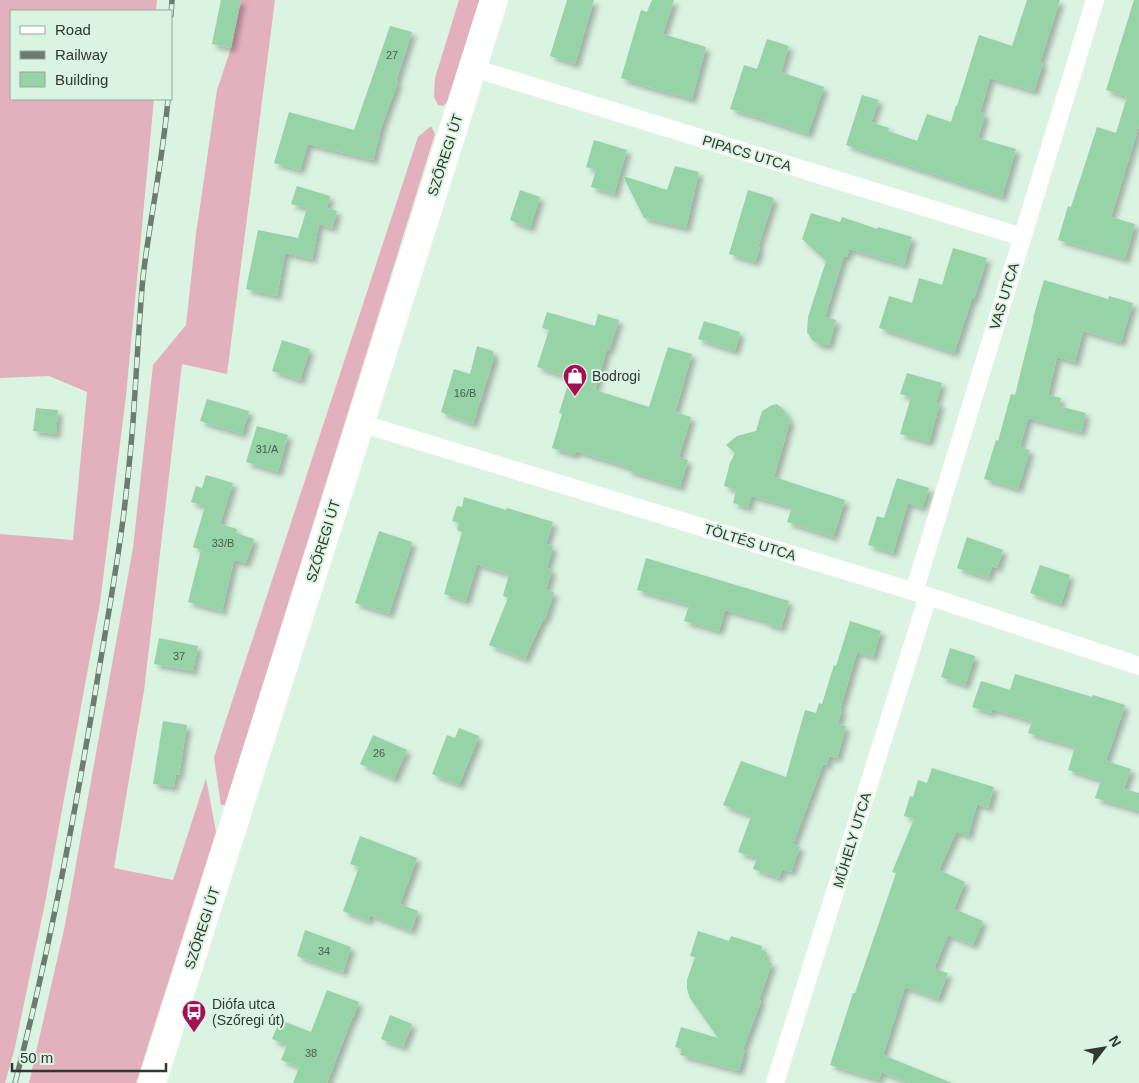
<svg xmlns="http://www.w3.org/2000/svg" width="1139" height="1083" font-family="Helvetica,sans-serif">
	<defs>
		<filter id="shadow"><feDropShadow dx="4.5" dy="4.5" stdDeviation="2.5" flood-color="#0004"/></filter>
	</defs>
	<rect width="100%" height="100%" fill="#dbf3e1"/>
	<g fill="#e3b1be">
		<polygon points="0,0 157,0 156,11 11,11 11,99 154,99 126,396 100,603 45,903 15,1047 5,1083 0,1083 0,534 73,540 87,392 49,376 0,378"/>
		<polygon points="241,0 275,0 227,374 182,364 144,691 114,868 173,880 206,778 216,832 136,1083 29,1083 65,925 133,548 153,365 186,325 196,234 217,90 231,48"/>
		<polygon points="459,0 481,0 449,100 443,106 438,105 434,97 435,78"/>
		<polygon points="431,126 435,134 225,805 221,805 214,758 223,729 418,137"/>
	</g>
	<g fill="#96d3a7" filter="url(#shadow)">
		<polygon points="221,0 241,0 231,48 212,44"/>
		<polygon points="567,0 594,0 575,64 550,56"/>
		<polygon points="652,0 674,0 663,34 706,47 692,99 648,87 621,78 641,10 647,12"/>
		<polygon points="1027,0 1060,0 1040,62 1043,63 1034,91 990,78 980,112 985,114 978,138 1016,149 1002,197 846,145 862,95 879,100 871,122 889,128 888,131 917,141 927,114 951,122 956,105 957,106 979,35 1012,46"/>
		<polygon points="1134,0 1139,0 1139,126 1111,217 1135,224 1125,259 1058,240 1068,206 1071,207 1097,127 1116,133 1127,97 1106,90"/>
		<polygon points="390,26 412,32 396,81 398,82 382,125 373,160 308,144 300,170 274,163 289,112 354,130"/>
		<polygon points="767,39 789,46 781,72 824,87 808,134 760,118 730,109 744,65 757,69"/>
		<polygon points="594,140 627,150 614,194 591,187 596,170 586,167"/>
		<polygon points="675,166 699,172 686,228 644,218 623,176 667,190"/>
		<polygon points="297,186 330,196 327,208 337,211 332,228 319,224 312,259 285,253 277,296 246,289 258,230 298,238 307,208 291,204"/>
		<polygon points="520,190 540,197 530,228 510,220"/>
		<polygon points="748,190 774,198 758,247 760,248 755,262 729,254"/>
		<polygon points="811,213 840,222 842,217 877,229 878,227 912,237 904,265 849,249 847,257 844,256 825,317 836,320 829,345 820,345 812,340 807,332 808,317 826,261 802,239"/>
		<polygon points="953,248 987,258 974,299 972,299 954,353 879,328 889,296 912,303 919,278 942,285"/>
		<polygon points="1044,280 1108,299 1109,296 1133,303 1121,342 1083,331 1075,362 1057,357 1048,395 1061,398 1059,406 1086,413 1081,432 1028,418 1020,447 1030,450 1018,489 984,479 996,440 998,441 1011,394 1015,395 1034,318 1033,318"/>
		<polygon points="547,312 595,326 598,314 619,320 609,350 607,349 595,390 649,407 668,347 692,354 675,412 691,417 679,457 688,460 680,487 627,470 628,467 576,451 574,455 552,448 562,414 559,413 570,378 537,367 549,330 542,328"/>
		<polygon points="704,321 740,332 735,351 698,339"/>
		<polygon points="282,340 310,349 300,380 272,371"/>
		<polygon points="477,346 493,351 494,358 473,424 441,412 454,369 470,374"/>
		<polygon points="907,373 942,383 936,402 940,404 929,442 900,434 911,397 900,394"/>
		<polygon points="207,399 249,411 242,434 200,421"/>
		<polygon points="777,404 784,410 790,421 774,477 845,500 833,537 787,522 792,507 751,496 748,508 733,503 736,490 724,486 730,463 735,453 726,445 737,436 756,431 762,411 772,405"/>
		<polygon points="36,408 58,410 56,434 33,431"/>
		<polygon points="257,426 288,435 278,472 246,462"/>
		<polygon points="206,475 233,483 220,524 237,529 236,533 254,539 246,563 234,560 222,611 188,602 201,550 193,547 205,506 191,502 196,486 202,488"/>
		<polygon points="897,478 929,488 922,508 908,503 893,553 868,545 877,516 884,518"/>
		<polygon points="464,497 506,510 507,508 553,522 546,544 553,546 547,568 552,570 546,590 554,592 545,620 543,619 525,659 489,645 508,598 503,596 509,574 477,564 466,601 444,594 462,532 457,530 459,523 452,521 457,506 462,507"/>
		<polygon points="379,531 412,542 389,614 355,603"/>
		<polygon points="967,537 1003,550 997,568 992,566 988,578 957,568"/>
		<polygon points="646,558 789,601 781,628 765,623 765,621 725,610 719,631 684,621 689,605 637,590"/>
		<polygon points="1040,565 1070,575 1061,604 1030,593"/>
		<polygon points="850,621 881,631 873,657 857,652 840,709 842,710 838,724 846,726 837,758 829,756 827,765 823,764 793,844 800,847 791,872 782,869 779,878 753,869 757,858 738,852 751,816 723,805 741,761 786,777 805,710 816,713 819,703 822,704 834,665 836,666"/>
		<polygon points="159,638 198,646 193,671 154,664"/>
		<polygon points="950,648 975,656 965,685 941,677"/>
		<polygon points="1015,674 1092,697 1093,695 1125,705 1106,761 1131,769 1124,789 1139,793 1139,811 1095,798 1101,780 1068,770 1075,747 1028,733 1032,721 992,709 991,713 972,707 981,681 1010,690"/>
		<polygon points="163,721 187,725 179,775 176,774 174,787 153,784"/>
		<polygon points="459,728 479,736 459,785 432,774 447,735 455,738"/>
		<polygon points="373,735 407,750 394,779 360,764"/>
		<polygon points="932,768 994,787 988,808 977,804 968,836 956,832 939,870 965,882 954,909 983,921 973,945 948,935 934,969 948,973 938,999 905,987 883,1055 952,1083 910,1083 881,1072 879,1080 830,1065 853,993 855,993 896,873 892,872 914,819 904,816 910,796 913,797 918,780 927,783"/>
		<polygon points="360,836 417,858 400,904 418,911 411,931 370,915 368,921 343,911 359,867 350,864"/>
		<polygon points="305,930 351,947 343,972 297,956"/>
		<polygon points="698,931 729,941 731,936 762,946 761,950 767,952 764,960 772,963 759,1000 761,1001 743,1049 745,1049 739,1071 680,1055 682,1049 675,1047 681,1027 718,1038 690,998 687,989 687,980 695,957 690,956"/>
		<polygon points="327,990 359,1002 353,1018 352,1018 327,1083 293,1083 299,1067 281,1060 287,1045 272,1039 280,1020 311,1032"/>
		<polygon points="390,1015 412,1024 403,1047 381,1039"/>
	</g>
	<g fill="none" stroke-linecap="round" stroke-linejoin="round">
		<g stroke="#fff" stroke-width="18">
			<polyline points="473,68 1022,237"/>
			<polyline points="360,423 928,596 1139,666"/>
			<polyline points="914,592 1095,0"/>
			<polyline points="775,1083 928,596"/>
		</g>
		<polyline stroke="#fff" stroke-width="28" points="152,1083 494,0"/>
		<defs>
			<g id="rail">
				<polyline points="171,15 172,0"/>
				<path d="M15 1083C48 957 72 829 94 700 104 638 116 575 124 512 128 477 132 442 134 407 137 364 139 321 143 277 150 218 163 159 168 99"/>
			</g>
		</defs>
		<use href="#rail" stroke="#6d7c71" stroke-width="5.5"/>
		<use href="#rail" stroke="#dbf3e1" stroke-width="4" stroke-dasharray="11" stroke-linecap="butt"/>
	</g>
	<defs>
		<symbol id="shop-pin" viewBox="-11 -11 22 30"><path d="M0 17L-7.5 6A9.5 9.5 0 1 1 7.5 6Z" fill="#a31154" stroke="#dbf3e1"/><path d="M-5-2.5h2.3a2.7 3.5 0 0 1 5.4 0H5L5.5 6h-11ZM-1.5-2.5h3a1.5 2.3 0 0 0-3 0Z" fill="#fff"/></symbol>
		<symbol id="bus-pin" viewBox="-11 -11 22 30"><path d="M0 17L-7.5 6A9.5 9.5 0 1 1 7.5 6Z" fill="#a31154" stroke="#dbf3e1"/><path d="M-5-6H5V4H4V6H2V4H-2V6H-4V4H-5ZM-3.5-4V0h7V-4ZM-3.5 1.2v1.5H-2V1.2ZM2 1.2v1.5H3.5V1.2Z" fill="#fff"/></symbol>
	</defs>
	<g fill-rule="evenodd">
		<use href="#shop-pin" x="561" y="362" width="28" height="38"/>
		<use href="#bus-pin" x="180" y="998" width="28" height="38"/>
	</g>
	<g text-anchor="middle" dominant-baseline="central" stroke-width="4" stroke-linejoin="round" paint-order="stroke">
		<g font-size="11" fill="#495f4e">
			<text x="392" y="55">27</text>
			<text x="465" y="393">16/B</text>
			<text x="267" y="449">31/A</text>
			<text x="223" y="543">33/B</text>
			<text x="179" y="656">37</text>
			<text x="379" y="753">26</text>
			<text x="324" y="951">34</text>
			<text x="311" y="1053">38</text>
		</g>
		<g font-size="14" fill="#2f3831" stroke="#dbf3e1">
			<text transform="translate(747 153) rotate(17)">PIPACS UTCA</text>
			<text transform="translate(445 155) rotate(-72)">SZŐREGI ÚT</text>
			<text transform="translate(1004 296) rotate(-73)">VAS UTCA</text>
			<text transform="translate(323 541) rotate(-73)">SZŐREGI ÚT</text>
			<text transform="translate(750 542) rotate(17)">TÖLTÉS UTCA</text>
			<text transform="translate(852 840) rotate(-73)">MŰHELY UTCA</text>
			<text transform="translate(202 928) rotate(-72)">SZŐREGI ÚT</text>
		</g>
		<g font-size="14" fill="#2f3831" stroke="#dbf3e1" text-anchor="start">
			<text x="592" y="376">Bodrogi</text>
			<text x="212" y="1004">Diófa utca<tspan x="212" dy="16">(Szőregi út)</tspan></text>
		</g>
	</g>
	<rect x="10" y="10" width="162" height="90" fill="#dbf3e1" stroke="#96a89b"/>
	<rect x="20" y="26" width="25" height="8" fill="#ffffff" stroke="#96a89b"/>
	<text x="55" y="35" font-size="15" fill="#2f3831">Road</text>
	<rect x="20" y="51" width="25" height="8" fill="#6d7c71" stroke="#96a89b"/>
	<text x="55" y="60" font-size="15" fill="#2f3831">Railway</text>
	<rect x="20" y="72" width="25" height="15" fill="#96d3a7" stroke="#96a89b"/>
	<text x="55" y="85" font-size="15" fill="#2f3831">Building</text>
	<g transform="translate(1104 1048) rotate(59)" stroke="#dbf3e1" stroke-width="4" paint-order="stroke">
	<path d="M0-4L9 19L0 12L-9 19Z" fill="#2f3831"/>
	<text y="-8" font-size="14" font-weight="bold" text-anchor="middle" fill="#2f3831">N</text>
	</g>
	<path d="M12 1063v8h154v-8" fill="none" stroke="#2f3831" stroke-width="2.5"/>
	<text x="20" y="1063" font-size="15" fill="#2f3831" stroke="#dbf3e1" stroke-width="4" paint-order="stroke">50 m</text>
</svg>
